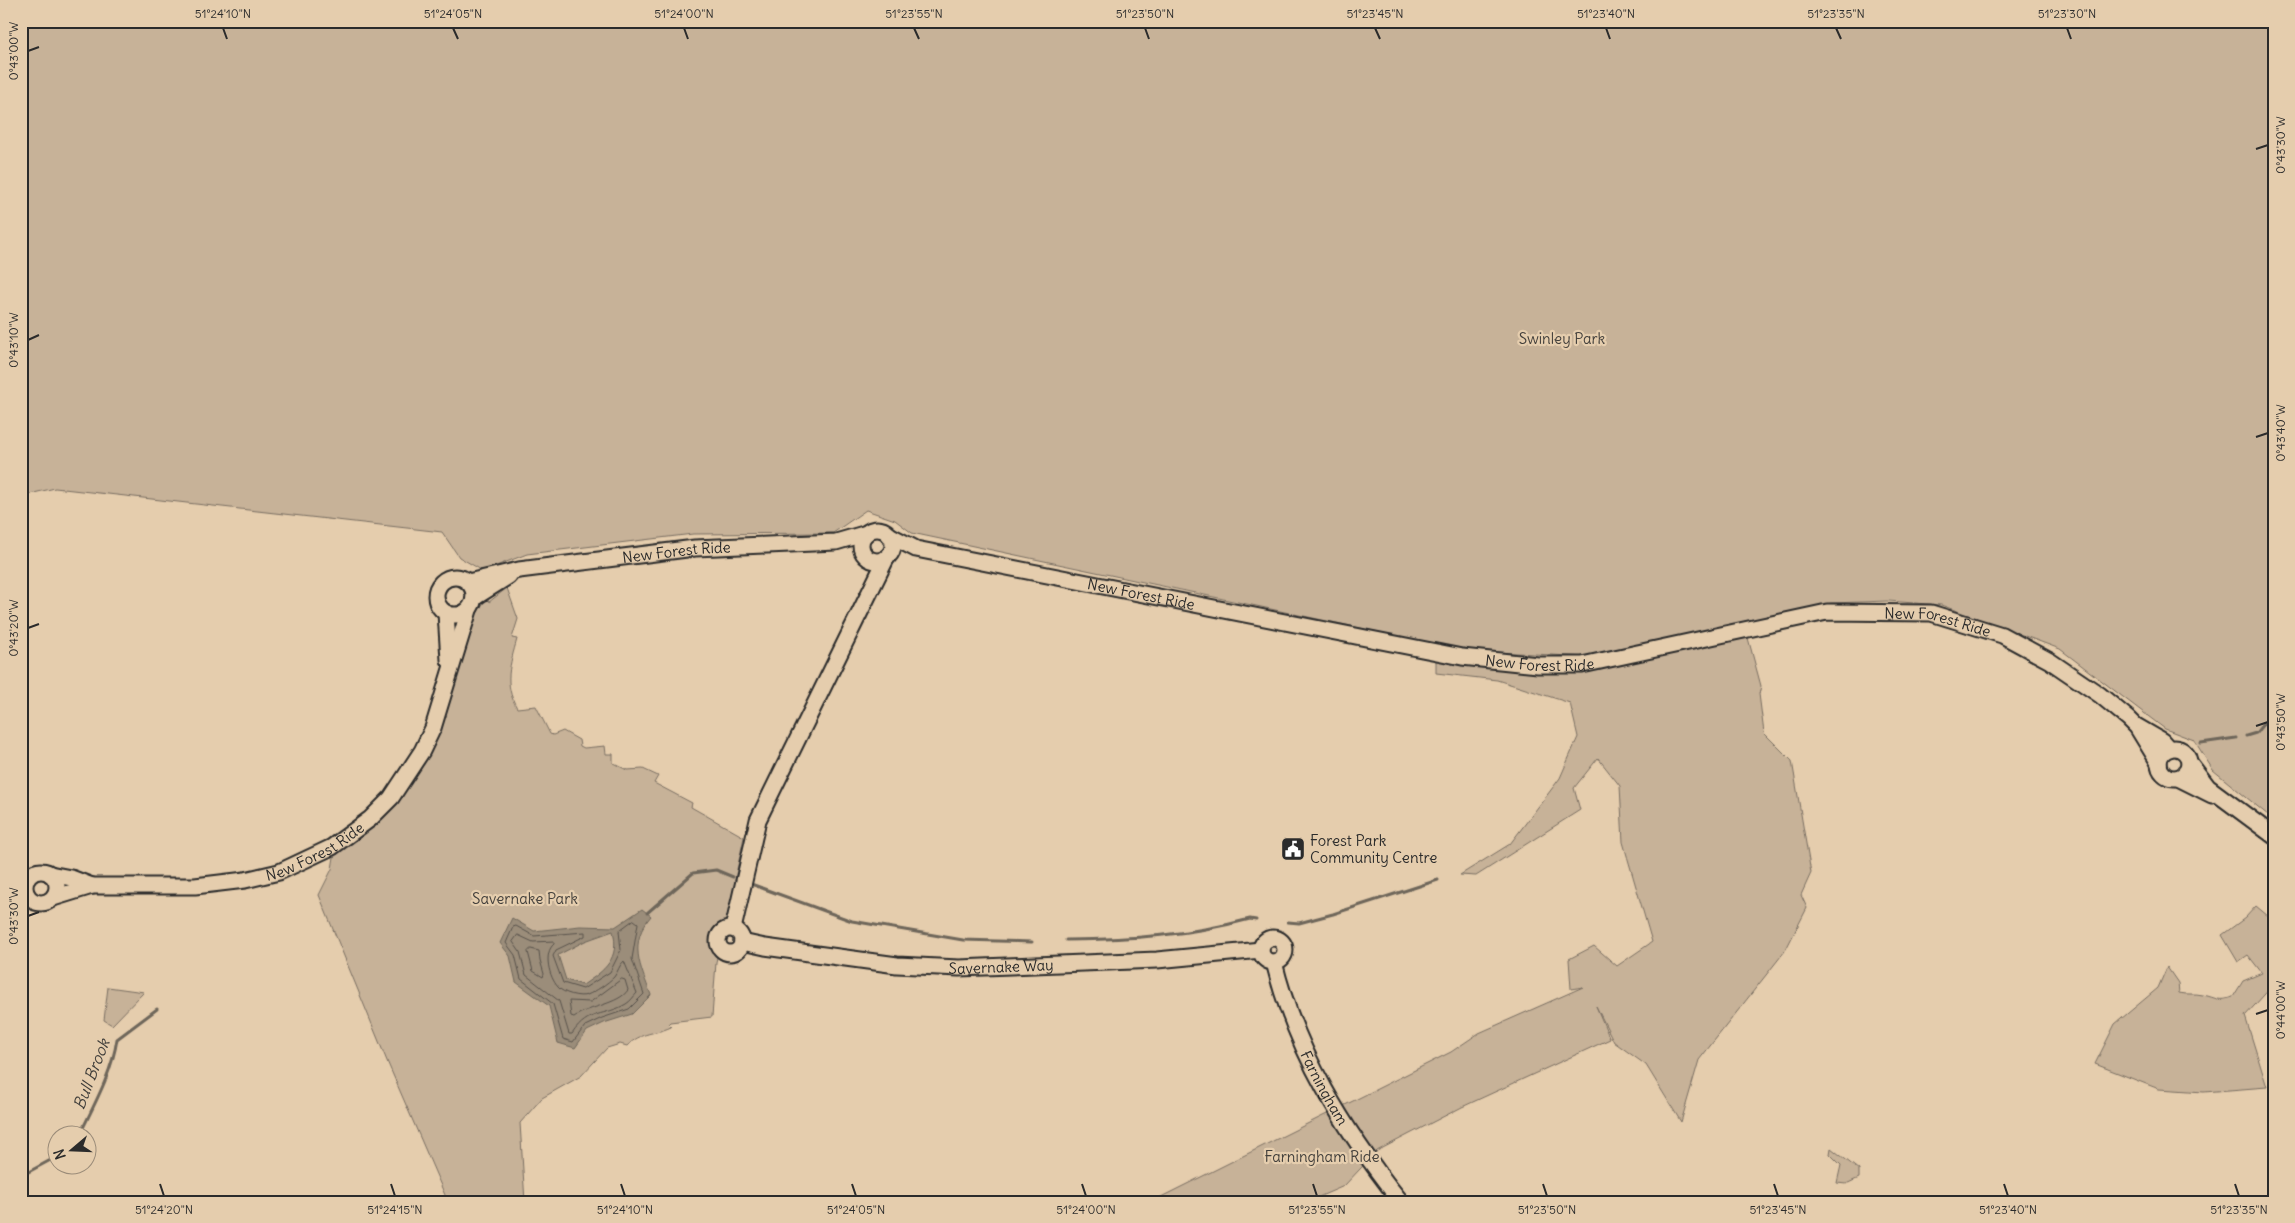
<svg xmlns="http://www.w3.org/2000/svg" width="2295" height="1223" font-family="Delius,sans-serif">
	<rect width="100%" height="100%" fill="#e5cdad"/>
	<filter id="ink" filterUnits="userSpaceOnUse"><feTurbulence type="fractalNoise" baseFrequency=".02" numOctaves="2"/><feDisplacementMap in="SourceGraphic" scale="10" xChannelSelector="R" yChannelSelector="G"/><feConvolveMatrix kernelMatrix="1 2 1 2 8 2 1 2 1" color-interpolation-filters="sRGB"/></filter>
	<g filter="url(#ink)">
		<g fill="#c7b298" stroke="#796e62">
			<polygon points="21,21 2274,21 2274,820 2213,770 2194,740 2165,729 2060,649 1941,605 1888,601 1831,603 1587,657 1464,650 912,533 895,520 866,510 833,533 693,534 527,554 483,571 459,557 442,532 55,488 21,496"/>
			<path d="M507 588 518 619 512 638 517 639C510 665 503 683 517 708L536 706 550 734 553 735 563 731 579 740 580 746 584 748 605 746 606 754H613V763L627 770 643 769 658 776 654 783 692 803 691 807 744 837 736 874 730 920 725 922 716 962 712 1017 670 1022 668 1024 671 1027C654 1035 642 1031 627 1046L620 1044 607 1048 581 1076 542 1098 520 1123 525 1202H448L387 1061 319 895 332 869 334 857 397 799 447 710 462 643 474 617 487 598 489 602Z"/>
			<polygon points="1748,638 1761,686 1759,694 1764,733 1792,761 1811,873 1801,895 1807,908 1785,951 1699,1060 1681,1122 1646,1065 1614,1042 1596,1006 1610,1039 1462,1107 1377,1151 1344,1186 1307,1202 1151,1202 1451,1052 1479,1033 1583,987 1571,989 1569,959 1594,946 1617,966 1652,942 1623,842 1620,786 1598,758 1574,788 1580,810 1476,876 1460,875 1510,844 1560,778 1578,737 1570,703 1497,680 1436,673 1436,659 1582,665"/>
			<path d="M2256 906 2274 921V984L2245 1016 2267 1087 2204 1092 2159 1089 2095 1064 2115 1024 2158 988 2167 967 2178 983 2179 993C2187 995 2195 993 2203 995 2218 998 2217 1002 2233 997L2243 981 2262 973 2248 955 2238 962 2222 935 2245 918Z"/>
			<polygon points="108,987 144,992 112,1025 104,1020"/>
			<polygon points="1831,1148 1859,1170 1859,1178 1846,1184 1837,1183 1841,1165 1830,1154"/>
		</g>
		<path fill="#9b8d7a" stroke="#6e665a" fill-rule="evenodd" d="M642 909 651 916C628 943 640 966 651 995L632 1014 604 1023 587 1031 575 1048 558 1043 549 1006 516 982 510 956 500 943 512 918 534 931 580 926 615 927ZM613 931C620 959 605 970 583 985L566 980 558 955 585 941Z"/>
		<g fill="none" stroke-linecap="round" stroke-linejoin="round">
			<g stroke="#58524b" stroke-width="1">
				<polygon points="634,920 638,923 632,959 644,994 629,1009 602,1018 585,1026 573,1042 563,1039 553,1004 521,979 515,955 506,943 513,927 516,926 534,936 585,932 585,936 556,950 553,956 563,983 583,989 610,972 621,950 619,931"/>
				<path d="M518 935 533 942 554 941V944C543 953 549 977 558 987 562 993 580 998 587 995 595 992 608 983 614 977 618 972 619 965 624 961L637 993C634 996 630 1002 626 1004 604 1017 589 1009 572 1034H569L559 1001 526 975 520 952 513 942Z"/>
				<polygon points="531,949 539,951 540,960 544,974 543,977 533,971 528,952"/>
				<path d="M622 979 625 980 628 990C619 1004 589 1006 574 1017L571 1016 569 1001 590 1002Z"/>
			</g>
			<g stroke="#6e665a" stroke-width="3">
				<polyline points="2246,736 2256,733 2263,724 2274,729"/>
				<polyline points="2201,743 2236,738"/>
				<polyline points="751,884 852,921 963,940 1032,942"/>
				<polyline points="647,913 693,873 716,870 733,877"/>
				<polyline points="1288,922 1299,923 1333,914 1438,880"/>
				<path d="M1066 940C1131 939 1187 936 1250 919L1256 920"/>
				<path d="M79 1136C94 1105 112 1073 117 1039L157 1009"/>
				<polyline points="21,1176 58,1156"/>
			</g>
			<defs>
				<g id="secondary">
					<circle cx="877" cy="545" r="16"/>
					<path id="s1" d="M889 535 916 549 1462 657 1538 665H1582L1827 612 1931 613 2002 635 2050 661 2100 695 2129 719 2137 727 2159 763"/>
					<circle cx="455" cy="596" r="19"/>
					<path id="s2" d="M468 582 519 570 695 548 836 542 867 533"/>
					<polyline points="474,598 509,576"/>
					<polyline points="446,613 449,660"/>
					<polyline points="2138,727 2162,741 2169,749"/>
					<circle cx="2174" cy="763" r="15"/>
					<polyline points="2189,762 2208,787 2274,836"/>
					<polyline points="2178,778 2212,795"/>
					<circle cx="41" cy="887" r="16"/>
					<polyline points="50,874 71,878 92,886"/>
					<path id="s3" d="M53 898 92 886H195L245 880 279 872 332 847 370 819 391 798 422 751 433 728 469 610"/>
					<circle cx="730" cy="941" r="12"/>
					<polyline points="733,929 758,820 887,557"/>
					<circle cx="1273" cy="950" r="12"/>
					<path id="s4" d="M742 942 765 947 897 965 959 968 1157 960 1261 950"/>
					<path id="s5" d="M1274 962C1296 1052 1344 1130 1401 1202"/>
				</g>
			</defs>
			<use href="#secondary" stroke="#2b2b2b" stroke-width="19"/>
			<use href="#secondary" stroke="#e5cdad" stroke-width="15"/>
		</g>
	</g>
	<path fill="none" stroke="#2b2b2b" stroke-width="2" d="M223 28 227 39M453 28 458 39M684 28 688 39M914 28 919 39M1145 28 1149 39M1375 28 1380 39M1606 28 1610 39M1836 28 1841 39M2067 28 2071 39M28 51 39 47M2256 149 2268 145M28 340 39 335M2256 437 2268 433M28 628 39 624M2256 726 2268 722M28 916 39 912M2256 1014 2268 1010M160 1184 164 1196M391 1184 395 1196M621 1184 625 1196M852 1184 856 1196M1082 1184 1086 1196M1313 1184 1317 1196M1543 1184 1547 1196M1774 1184 1778 1196M2004 1184 2008 1196M2235 1184 2239 1196"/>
	<defs>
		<symbol id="civic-square" viewBox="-11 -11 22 22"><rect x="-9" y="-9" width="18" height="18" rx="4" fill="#2b2b2b" stroke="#e5cdad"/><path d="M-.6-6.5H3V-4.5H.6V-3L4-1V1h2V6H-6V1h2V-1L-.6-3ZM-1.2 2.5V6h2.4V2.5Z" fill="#fff"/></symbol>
	</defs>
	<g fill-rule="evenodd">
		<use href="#civic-square" x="1279" y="835" width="28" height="28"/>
	</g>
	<g text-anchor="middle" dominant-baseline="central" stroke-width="4.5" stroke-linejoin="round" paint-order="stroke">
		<g font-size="15" fill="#423f3b" stroke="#e5cdad">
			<text x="1562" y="338">Swinley Park</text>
			<text x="525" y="898">Savernake Park</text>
			<text x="1322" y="1156">Farningham Ride</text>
		</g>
		<g font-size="15" fill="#2b2b2b" stroke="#e5cdad">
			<text stroke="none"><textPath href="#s2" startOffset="211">New Forest Ride</textPath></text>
			<text stroke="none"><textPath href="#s1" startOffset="260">New Forest Ride</textPath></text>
			<text stroke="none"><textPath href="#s1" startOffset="1070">New Forest Ride</textPath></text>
			<text stroke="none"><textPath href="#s1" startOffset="665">New Forest Ride</textPath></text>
			<text stroke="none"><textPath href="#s3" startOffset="270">New Forest Ride</textPath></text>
			<text stroke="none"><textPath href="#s4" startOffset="261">Savernake Way</textPath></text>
			<text stroke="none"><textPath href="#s5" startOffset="136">Farningham</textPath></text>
		</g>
		<g font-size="15" fill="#2b2b2b" stroke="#e5cdad" text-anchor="start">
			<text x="1310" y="840">Forest Park<tspan x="1310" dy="17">Community Centre</tspan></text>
		</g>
		<g font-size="16" font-style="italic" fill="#413f3b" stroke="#e5cdad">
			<text transform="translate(91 1074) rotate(-69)">Bull Brook</text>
		</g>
	</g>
	<rect width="2295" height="1223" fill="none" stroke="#e5cdad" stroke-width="55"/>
	<g transform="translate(72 1150) rotate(251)"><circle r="24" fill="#e5cdad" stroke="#9b8c79"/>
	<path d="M0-4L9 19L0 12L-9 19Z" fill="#2b2b2b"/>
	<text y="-8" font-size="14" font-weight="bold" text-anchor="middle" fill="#2b2b2b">N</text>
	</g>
	<rect x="28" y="28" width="2240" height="1168" fill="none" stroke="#2b2b2b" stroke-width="2"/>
	<g font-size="12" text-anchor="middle" fill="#2b2b2b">
		<text x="223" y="18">51°24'10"N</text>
		<text x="453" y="18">51°24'05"N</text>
		<text x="684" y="18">51°24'00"N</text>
		<text x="914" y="18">51°23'55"N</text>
		<text x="1145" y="18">51°23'50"N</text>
		<text x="1375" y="18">51°23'45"N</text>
		<text x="1606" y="18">51°23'40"N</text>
		<text x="1836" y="18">51°23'35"N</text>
		<text x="2067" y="18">51°23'30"N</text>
		<text transform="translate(14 51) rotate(-90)" y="4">0°43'00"W</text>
		<text transform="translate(2281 145) rotate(-90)" y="4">0°43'30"W</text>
		<text transform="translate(14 340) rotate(-90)" y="4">0°43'10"W</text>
		<text transform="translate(2281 433) rotate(-90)" y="4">0°43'40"W</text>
		<text transform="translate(14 628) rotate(-90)" y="4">0°43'20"W</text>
		<text transform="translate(2281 722) rotate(-90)" y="4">0°43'50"W</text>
		<text transform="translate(14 916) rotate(-90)" y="4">0°43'30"W</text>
		<text transform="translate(2281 1010) rotate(-90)" y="4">0°44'00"W</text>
		<text x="164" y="1214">51°24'20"N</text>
		<text x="395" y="1214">51°24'15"N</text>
		<text x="625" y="1214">51°24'10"N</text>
		<text x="856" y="1214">51°24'05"N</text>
		<text x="1086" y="1214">51°24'00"N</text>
		<text x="1317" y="1214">51°23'55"N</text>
		<text x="1547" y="1214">51°23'50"N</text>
		<text x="1778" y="1214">51°23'45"N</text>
		<text x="2008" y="1214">51°23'40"N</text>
		<text x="2239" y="1214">51°23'35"N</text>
	</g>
</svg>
